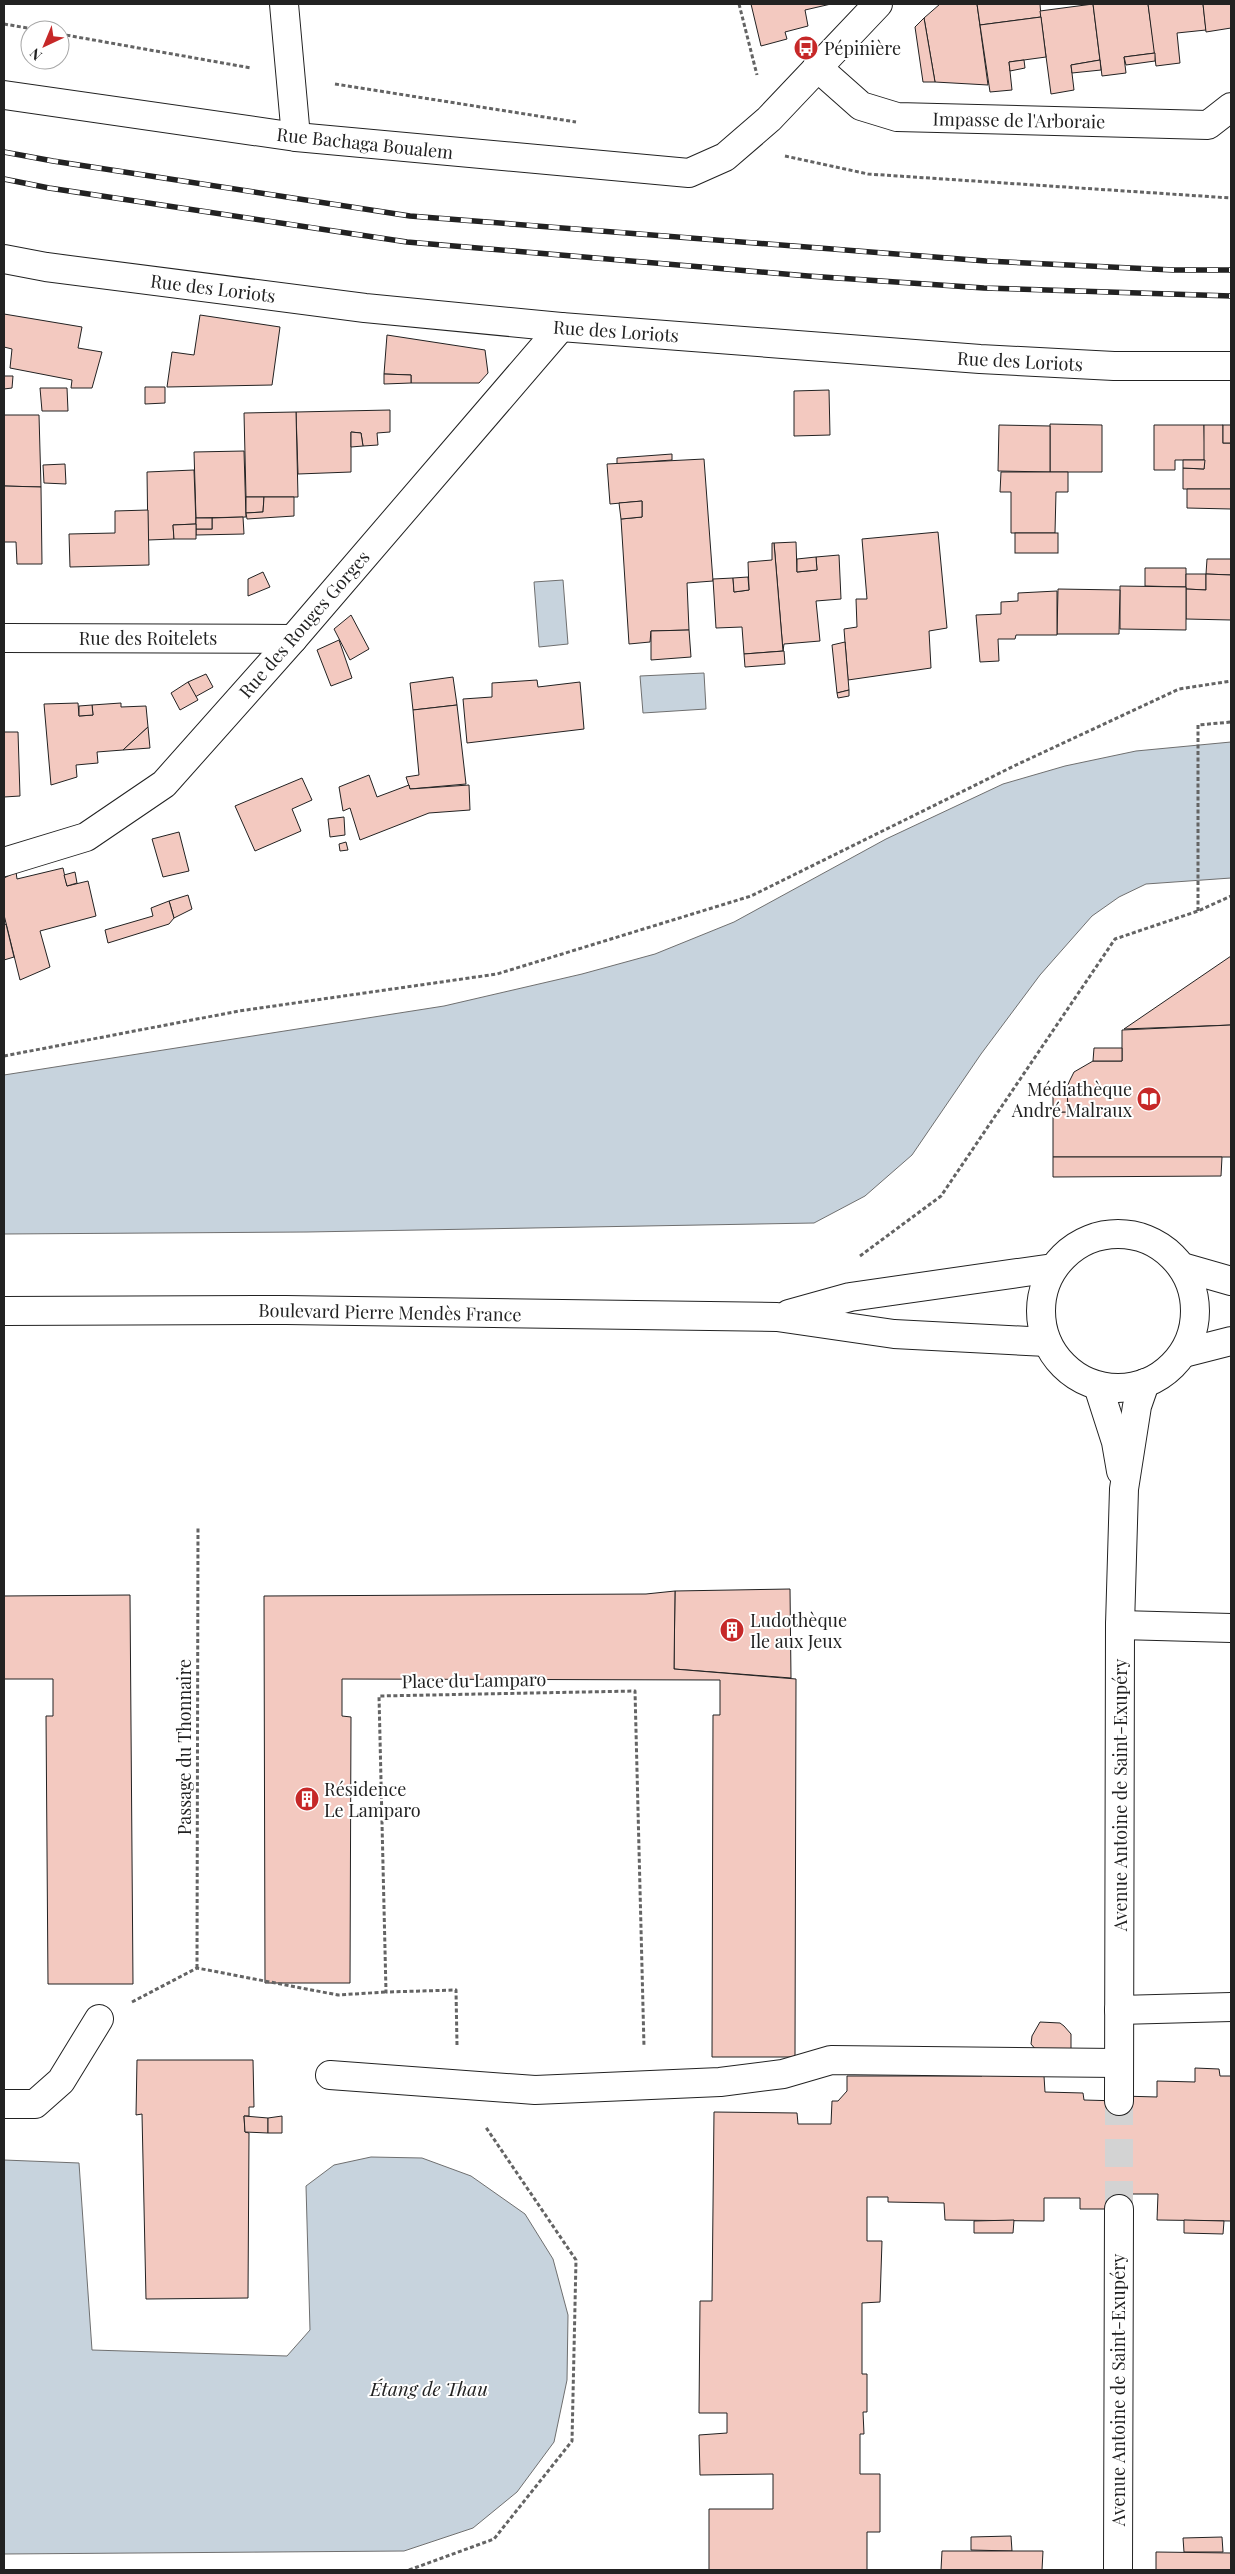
<svg xmlns="http://www.w3.org/2000/svg" width="1235" height="2574" font-family="'Playfair Display',serif">
	<rect width="100%" height="100%" fill="#fff"/>
	<g fill="#c7d3dd" stroke="#6f6f6f">
		<polygon points="563,580 568,644 539,647 534,582"/>
		<polygon points="704,673 706,709 643,713 640,676"/>
		<polygon points="1231,742 1231,878 1146,884 1119,897 1092,916 1040,975 981,1054 912,1155 865,1196 814,1223 307,1232 4,1234 4,1075 444,1006 582,974 655,954 734,922 886,839 1003,784 1065,766 1136,751"/>
		<polygon points="371,2157 422,2158 471,2176 525,2214 553,2259 568,2315 567,2380 554,2442 517,2492 473,2528 404,2551 4,2554 4,2160 79,2163 92,2350 287,2356 310,2330 306,2186 334,2165"/>
	</g>
	<g fill="#f3c9c0" stroke="#222">
		<polygon points="751,4 831,4 805,10 808,26 785,32 787,39 761,46"/>
		<polygon points="940,4 977,4 988,85 935,82 924,18"/>
		<polygon points="977,4 1040,4 1041,17 980,25"/>
		<polygon points="1093,4 1100,60 1071,65 1074,90 1051,94 1040,11"/>
		<polygon points="1093,4 1148,4 1155,53 1124,57 1126,73 1102,76"/>
		<polygon points="1148,4 1203,4 1206,30 1177,33 1180,63 1156,66"/>
		<polygon points="1203,4 1231,4 1231,28 1206,32"/>
		<polygon points="1041,17 1046,57 1009,62 1012,90 990,92 980,25"/>
		<polygon points="924,18 935,82 923,82 915,27"/>
		<polygon points="1155,53 1155,61 1126,65 1124,57"/>
		<polygon points="1024,60 1025,68 1010,71 1009,62"/>
		<polygon points="1100,60 1101,70 1072,73 1071,65"/>
		<polygon points="4,314 82,327 78,348 102,352 92,388 71,388 72,380 10,368 12,349 4,347"/>
		<polygon points="200,315 280,327 272,385 167,387 172,352 194,355"/>
		<polygon points="387,335 485,350 488,373 479,383 411,383 411,375 384,374"/>
		<polygon points="384,374 411,375 411,383 384,384"/>
		<polygon points="4,376 13,376 12,388 4,389"/>
		<polygon points="145,387 165,387 165,403 145,404"/>
		<polygon points="40,388 67,388 68,411 42,411"/>
		<polygon points="829,390 830,435 794,436 794,391"/>
		<polygon points="390,410 390,432 377,433 378,445 363,446 361,433 351,432 351,472 298,474 296,412"/>
		<polygon points="296,412 298,497 246,497 244,413"/>
		<polygon points="4,415 39,415 41,487 4,486"/>
		<polygon points="1050,424 1102,425 1102,472 1050,472"/>
		<polygon points="999,425 1050,426 1050,472 998,471"/>
		<polygon points="1154,425 1204,425 1205,460 1175,460 1175,470 1154,470"/>
		<polygon points="1204,425 1223,425 1223,443 1231,443 1231,489 1183,489 1183,468 1204,469"/>
		<rect x="1223" y="425" width="8" height="18"/>
		<polygon points="351,432 361,433 363,446 351,447"/>
		<polygon points="244,451 246,517 196,518 194,452"/>
		<polygon points="672,454 672,460 617,464 617,458"/>
		<polygon points="704,459 713,581 687,583 689,630 651,631 650,642 629,644 621,519 642,517 642,501 610,504 607,464"/>
		<polygon points="1183,460 1205,460 1204,469 1183,468"/>
		<polygon points="65,464 66,484 44,483 43,465"/>
		<polygon points="194,470 196,524 173,525 174,539 148,540 147,472"/>
		<polygon points="1001,472 1068,472 1068,492 1056,492 1055,533 1011,533 1011,492 1000,492"/>
		<polygon points="4,486 41,487 42,564 17,564 16,542 4,542"/>
		<polygon points="1187,489 1231,489 1231,509 1187,508"/>
		<polygon points="246,497 264,497 263,512 246,513"/>
		<polygon points="264,497 294,497 294,516 247,519 246,513 263,512"/>
		<polygon points="642,501 642,517 621,519 619,503"/>
		<polygon points="148,510 149,565 70,567 69,534 115,533 115,511"/>
		<polygon points="243,517 244,534 196,535 196,529 212,529 212,518"/>
		<rect x="196" y="518" width="16" height="11"/>
		<polygon points="196,524 196,539 174,539 173,525"/>
		<polygon points="938,532 947,628 929,631 931,668 848,680 844,629 857,627 856,599 867,599 862,539"/>
		<rect x="1015" y="533" width="43" height="20"/>
		<polygon points="796,542 797,572 817,570 816,557 839,555 841,599 816,601 820,641 784,644 783,651 774,543"/>
		<polygon points="772,543 774,543 783,651 744,654 742,627 716,628 713,579 733,578 734,592 749,590 748,562 772,560"/>
		<polygon points="816,557 817,570 797,572 797,559"/>
		<polygon points="1207,559 1231,559 1231,575 1206,574"/>
		<polygon points="1145,568 1186,568 1186,587 1145,586"/>
		<polygon points="263,572 270,587 248,596 248,579"/>
		<polygon points="1186,574 1206,574 1206,590 1186,589"/>
		<polygon points="1206,574 1231,575 1231,620 1186,619 1186,589 1206,590"/>
		<polygon points="748,577 749,590 734,592 733,578"/>
		<polygon points="1120,586 1186,587 1186,630 1120,629"/>
		<polygon points="1058,589 1120,590 1119,634 1057,634"/>
		<polygon points="1057,591 1057,635 1016,635 1015,639 998,639 999,661 980,662 976,615 1001,614 1001,602 1018,601 1018,593"/>
		<polygon points="351,615 369,649 350,660 334,629"/>
		<polygon points="689,630 691,657 651,660 651,631"/>
		<polygon points="339,640 352,678 331,686 317,650"/>
		<polygon points="845,642 849,690 837,693 832,645"/>
		<polygon points="784,651 785,664 745,667 744,654"/>
		<polygon points="206,674 213,687 195,697 188,682"/>
		<polygon points="453,677 457,705 413,710 410,683"/>
		<polygon points="537,680 538,687 580,682 584,729 467,743 463,699 492,697 492,683"/>
		<polygon points="188,682 198,700 180,710 171,693"/>
		<polygon points="849,690 849,696 838,698 837,693"/>
		<polygon points="78,703 79,716 93,715 92,705 121,703 121,707 146,706 148,727 123,750 97,752 98,763 76,765 77,777 51,785 44,704"/>
		<polygon points="92,705 93,715 79,716 79,706"/>
		<polygon points="457,705 466,784 410,789 406,777 419,775 413,710"/>
		<polygon points="148,727 150,748 123,750"/>
		<polygon points="4,732 18,732 20,796 4,797"/>
		<polygon points="369,775 377,797 409,785 410,789 469,785 470,810 429,813 360,840 350,808 343,811 339,787"/>
		<polygon points="302,778 312,800 292,809 301,831 255,851 235,806"/>
		<polygon points="344,817 345,835 330,837 328,819"/>
		<polygon points="179,832 189,871 163,877 152,839"/>
		<polygon points="346,842 348,850 340,851 339,844"/>
		<polygon points="63,868 67,886 88,881 96,916 40,931 50,967 20,980 4,915 4,878 16,872 17,879"/>
		<polygon points="75,872 77,883 67,886 64,875"/>
		<polygon points="188,895 192,909 174,918 169,901"/>
		<polygon points="169,901 174,918 169,924 108,943 105,930 153,916 151,908"/>
		<polygon points="6,924 14,957 4,960 4,925"/>
		<polygon points="1231,956 1231,1025 1124,1029"/>
		<polygon points="1231,1025 1231,1157 1053,1157 1053,1112 1068,1112 1067,1087 1070,1080 1074,1072 1093,1061 1122,1061 1122,1030"/>
		<polygon points="1094,1048 1122,1048 1122,1061 1093,1061"/>
		<polygon points="1053,1087 1067,1087 1068,1112 1053,1112"/>
		<polygon points="1053,1157 1222,1157 1221,1176 1053,1177"/>
		<polygon points="790,1589 791,1678 674,1669 675,1591"/>
		<polygon points="675,1591 674,1669 796,1679 795,2057 712,2057 713,1715 720,1715 720,1680 342,1679 342,1716 351,1717 350,1983 265,1983 264,1596 646,1594"/>
		<polygon points="130,1595 133,1984 48,1984 46,1716 53,1716 53,1679 4,1679 4,1596"/>
		<polygon points="1040,2022 1060,2023 1064,2026 1071,2034 1071,2057 1037,2051 1031,2044 1032,2036"/>
		<polygon points="137,2060 253,2060 254,2107 249,2107 249,2116 244,2116 245,2132 249,2133 248,2298 146,2299 142,2114 136,2115"/>
		<polygon points="1195,2068 1219,2069 1220,2076 1231,2076 1231,2221 1157,2220 1158,2194 1120,2194 1121,2209 1080,2209 1080,2198 1044,2198 1044,2221 945,2220 944,2203 888,2202 888,2197 867,2197 867,2241 882,2241 880,2302 862,2303 862,2374 867,2374 867,2412 863,2412 864,2434 860,2434 860,2474 880,2474 880,2532 867,2532 867,2570 709,2570 709,2509 773,2509 773,2474 700,2475 699,2435 727,2433 727,2413 699,2413 700,2301 712,2301 714,2112 797,2113 798,2124 831,2124 832,2101 838,2101 847,2091 847,2076 982,2076 983,2069 1044,2076 1045,2092 1083,2093 1084,2100 1120,2101 1121,2096 1157,2097 1157,2081 1195,2082"/>
		<polygon points="244,2116 268,2118 268,2133 245,2132"/>
		<polygon points="282,2116 282,2133 268,2133 268,2118"/>
		<polygon points="1014,2220 1013,2233 974,2233 974,2221"/>
		<polygon points="1184,2220 1224,2221 1223,2234 1184,2233"/>
		<polygon points="1011,2536 1012,2551 971,2550 971,2537"/>
		<polygon points="1222,2537 1223,2552 1184,2552 1183,2538"/>
		<polygon points="942,2551 1043,2551 1042,2570 941,2570"/>
		<polygon points="1156,2552 1231,2553 1231,2570 1156,2570"/>
	</g>
	<g fill="none" stroke-linecap="round" stroke-linejoin="round">
		<polyline stroke="#d3d3d3" stroke-width="28" stroke-dasharray="28 14" stroke-linecap="butt" points="1119,2209 1119,2101"/>
		<defs>
			<g id="minor">
				<polyline points="284,4 296,137"/>
				<polyline points="817,67 861,106 897,117 1208,125 1231,107"/>
				<polyline points="4,95 296,137 689,173 725,157 769,119 878,4"/>
				<polyline points="4,259 46,267 365,308 561,327 980,359 1114,366 1231,366"/>
				<polyline points="4,638 293,639"/>
				<polyline points="4,862 86,837 164,784 293,639 561,327"/>
				<polyline points="1098,1386 1116,1442 1121,1471"/>
				<polyline points="1120,1625 1231,1628"/>
				<polyline points="1119,2010 1231,2007"/>
				<polyline points="330,2075 535,2090 720,2082 783,2074 831,2060 1118,2063"/>
				<polyline points="1119,2101 1120,1625 1124,1489 1137,1406 1145,1383"/>
				<polyline points="4,2104 35,2104 61,2081 99,2019"/>
				<polyline points="1118,2570 1119,2209"/>
			</g>
			<g id="tertiary">
				<circle cx="1118" cy="1311" r="77"/>
				<polyline points="1182,1267 1231,1281"/>
				<polyline points="4,1311 286,1310 777,1317 894,1334 1047,1342"/>
				<polyline points="789,1314 850,1297 1053,1268"/>
				<polyline points="1184,1353 1231,1341"/>
			</g>
		</defs>
		<use href="#minor" stroke="#222" stroke-width="30"/>
		<use href="#tertiary" stroke="#222" stroke-width="30"/>
		<g stroke="#646464" stroke-width="3" stroke-dasharray="4 2.5" stroke-linecap="butt">
			<polyline points="739,4 757,75"/>
			<polyline points="4,24 39,30"/>
			<polyline points="60,34 251,68"/>
			<polyline points="335,84 576,122"/>
			<polyline points="785,156 868,174 1231,198"/>
			<polyline points="1198,911 1198,725 1231,722"/>
			<polyline points="4,1056 239,1011 497,974 751,896 1016,765 1179,689 1231,681"/>
			<polyline points="860,1256 941,1196 1115,939 1198,911 1231,896"/>
			<polyline points="197,1968 198,1526"/>
			<polyline points="132,2002 197,1968 338,1995 386,1992"/>
			<polyline points="457,2045 456,1990 386,1992 379,1696 635,1691 644,2047"/>
			<polyline points="409,2570 494,2539 572,2441 576,2260 485,2126"/>
		</g>
		<use href="#minor" stroke="#fff" stroke-width="28"/>
		<use href="#tertiary" stroke="#fff" stroke-width="28"/>
		<defs>
			<g id="rail">
				<polyline points="4,152 53,161 410,216 986,261 1173,270 1231,270"/>
				<polyline points="4,179 49,188 407,242 808,276 984,288 1231,296"/>
			</g>
		</defs>
		<use href="#rail" stroke="#222" stroke-width="5.5"/>
		<use href="#rail" stroke="#fff" stroke-width="4" stroke-dasharray="11" stroke-linecap="butt"/>
	</g>
	<defs>
		<symbol id="bus-disc" viewBox="-11 -11 22 22"><circle r="9.5" fill="#c62828" stroke="#fff"/><path d="M-5-6H5V4H4V6H2V4H-2V6H-4V4H-5ZM-3.5-4V0h7V-4ZM-3.5 1.2v1.5H-2V1.2ZM2 1.2v1.5H3.5V1.2Z" fill="#fff"/></symbol>
		<symbol id="library-disc" viewBox="-11 -11 22 22"><circle r="9.5" fill="#c62828" stroke="#fff"/><path d="M-6-4Q-3-5.5-.7-3.5V5Q-3 3-6 4ZM6-4Q3-5.5 .7-3.5V5Q3 3 6 4Z" fill="#fff"/></symbol>
		<symbol id="building-disc" viewBox="-11 -11 22 22"><circle r="9.5" fill="#c62828" stroke="#fff"/><path d="M-4-6H4V6H1V3H-1V6H-4ZM-2.5-4.3h1.7v1.8h-1.7ZM.8-4.3h1.7v1.8H.8ZM-2.5-1h1.7V.8h-1.7ZM.8-1h1.7V.8H.8Z" fill="#fff"/></symbol>
	</defs>
	<g fill-rule="evenodd">
		<use href="#bus-disc" x="792" y="34" width="28" height="28"/>
		<use href="#library-disc" x="1135" y="1085" width="28" height="28"/>
		<use href="#building-disc" x="718" y="1616" width="28" height="28"/>
		<use href="#building-disc" x="293" y="1785" width="28" height="28"/>
	</g>
	<g text-anchor="middle" dominant-baseline="central" stroke-width="4" stroke-linejoin="round" paint-order="stroke">
		<g font-size="18" fill="#222" stroke="#fff" text-anchor="start">
			<text x="824" y="48">Pépinière</text>
			<text x="1132" y="1089" text-anchor="end">Médiathèque<tspan x="1132" dy="21">André Malraux</tspan></text>
			<text x="750" y="1620">Ludothèque<tspan x="750" dy="21">Ile aux Jeux</tspan></text>
			<text x="324" y="1789">Résidence<tspan x="324" dy="21">Le Lamparo</tspan></text>
		</g>
		<g font-size="18" fill="#222" stroke="#fff">
			<text transform="translate(1019 120) rotate(1)">Impasse de l'Arboraie</text>
			<text transform="translate(365 143) rotate(6)">Rue Bachaga Boualem</text>
			<text transform="translate(213 288) rotate(7)">Rue des Loriots</text>
			<text transform="translate(616 331) rotate(4)">Rue des Loriots</text>
			<text transform="translate(1020 361) rotate(3)">Rue des Loriots</text>
			<text transform="translate(304 624) rotate(-49)">Rue des Rouges Gorges</text>
			<text x="148" y="638">Rue des Roitelets</text>
			<text transform="translate(390 1312) rotate(1)">Boulevard Pierre Mendès France</text>
			<text transform="translate(474 1680) rotate(-1)">Place du Lamparo</text>
			<text transform="translate(184 1747) rotate(-90)">Passage du Thonnaire</text>
			<text transform="translate(1120 1795) rotate(-90)">Avenue Antoine de Saint-Exupéry</text>
			<text transform="translate(1118 2390) rotate(-90)">Avenue Antoine de Saint-Exupéry</text>
		</g>
		<g font-size="19" font-style="italic" fill="#222" stroke="#fff">
			<text x="429" y="2388">Étang de Thau</text>
		</g>
	</g>
	<rect width="1235" height="2574" fill="none" stroke="#222222" stroke-width="10"/>
	<g transform="translate(45 45) rotate(224)"><circle r="24" fill="#ffffff" stroke="#a7a7a7"/>
	<path d="M0-4L9 19L0 12L-9 19Z" fill="#c62828"/>
	<text y="-8" font-size="14" font-weight="bold" text-anchor="middle" fill="#222222">N</text>
	</g>
</svg>
